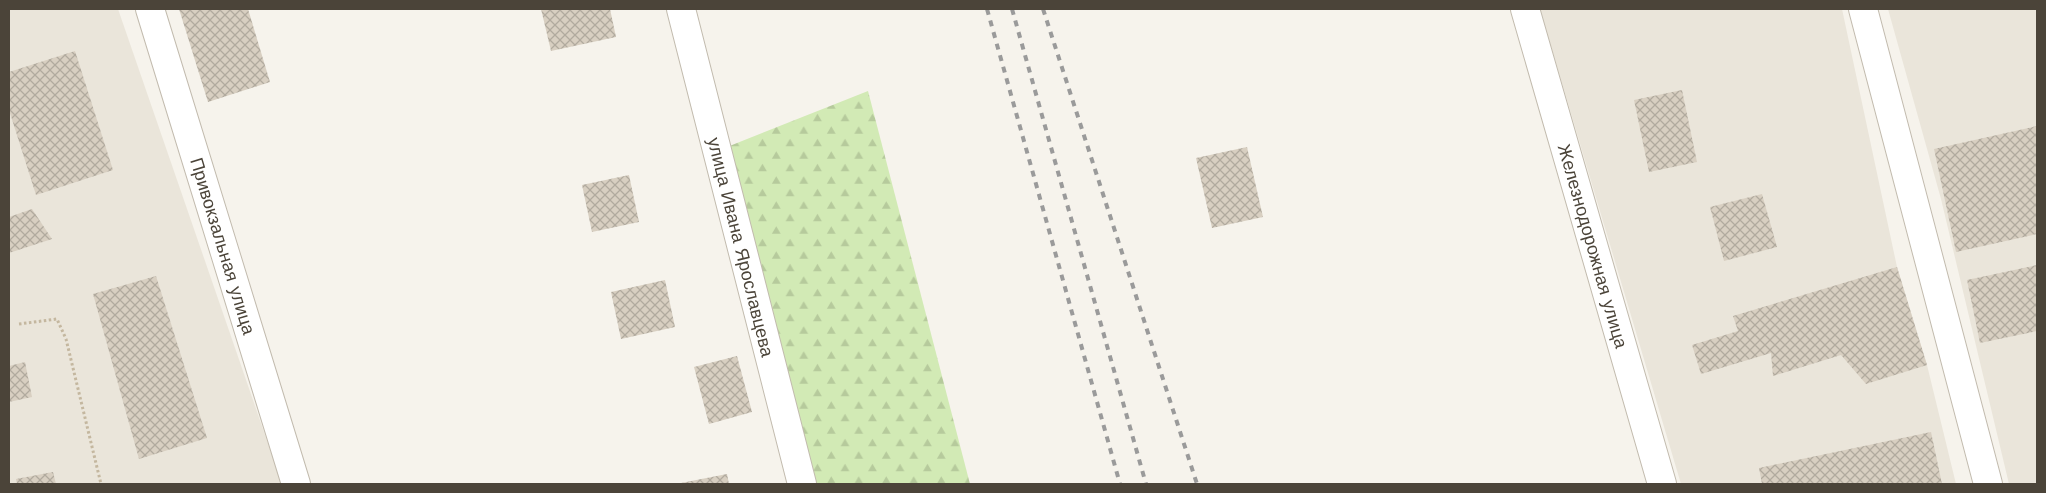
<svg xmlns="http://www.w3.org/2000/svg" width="2046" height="493" font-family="'Work Sans',sans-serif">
	<defs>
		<pattern id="forest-firs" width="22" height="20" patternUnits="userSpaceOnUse" patternTransform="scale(1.25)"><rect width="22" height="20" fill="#d2eab5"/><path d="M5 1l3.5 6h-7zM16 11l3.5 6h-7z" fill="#b6ca9c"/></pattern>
		<pattern id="building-cross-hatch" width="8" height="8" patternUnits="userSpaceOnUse" patternTransform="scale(1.25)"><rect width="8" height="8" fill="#d8cfc1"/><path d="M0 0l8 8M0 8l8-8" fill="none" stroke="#b1aa9e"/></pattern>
	</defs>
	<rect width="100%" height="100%" fill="#f6f3ec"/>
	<g fill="#eae5da">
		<polygon points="9,9 118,9 282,484 9,484"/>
		<polygon points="1540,9 1842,9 1897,267 1927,365 1956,484 1681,484"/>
		<polygon points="1888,9 2037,9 2037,484 2009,484 1941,199"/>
	</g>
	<polygon fill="url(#forest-firs)" points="868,91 970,484 802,484 717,151"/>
	<g fill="url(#building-cross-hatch)">
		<polygon points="179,9 248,9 270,82 208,102"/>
		<polygon points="541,9 610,9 616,37 551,51"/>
		<polygon points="75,51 113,170 36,195 9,110 9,72"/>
		<polygon points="1682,90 1697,162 1649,172 1634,100"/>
		<polygon points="2037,126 2037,234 1956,252 1934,149"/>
		<polygon points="1247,147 1263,217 1212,228 1196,158"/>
		<polygon points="629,175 639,222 592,232 582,185"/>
		<polygon points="1762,194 1777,247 1724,261 1710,207"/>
		<polygon points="32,209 52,239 9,253 9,217"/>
		<polygon points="2037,265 2037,331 1980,343 1967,280"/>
		<polygon points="1897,267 1927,365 1866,384 1841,355 1773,376 1771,353 1701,374 1692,345 1738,331 1733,316"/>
		<polygon points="156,276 207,438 139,459 93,294"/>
		<polygon points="665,280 675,327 621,339 611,292"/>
		<polygon points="737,356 752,412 709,424 694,367"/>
		<polygon points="25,362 32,397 9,402 9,366"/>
		<polygon points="1931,432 1942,484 1762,484 1759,468"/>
		<polygon points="53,472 56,484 17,484 16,479"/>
		<polygon points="727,474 729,484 681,484 681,483"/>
	</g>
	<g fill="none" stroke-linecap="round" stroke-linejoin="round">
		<defs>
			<g id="minor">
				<polyline points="150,9 296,484"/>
				<polyline points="681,9 802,484"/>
				<polyline points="1525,9 1662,484"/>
				<polyline points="1863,9 1988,484"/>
			</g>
		</defs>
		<use href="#minor" stroke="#c2bbae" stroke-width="30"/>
		<polyline stroke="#c4b79f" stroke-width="3" stroke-dasharray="2.5 2.5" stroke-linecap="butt" points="19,324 57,319 66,339 101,484"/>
		<use href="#minor" stroke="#fff" stroke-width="28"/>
		<g stroke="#9a9a9a" stroke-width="4" stroke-dasharray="6 6" stroke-linecap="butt">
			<polyline points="987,9 1120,484"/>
			<polyline points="1012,9 1146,484"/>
			<polyline points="1043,9 1197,484"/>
		</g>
	</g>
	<g text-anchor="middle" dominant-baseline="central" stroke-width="4.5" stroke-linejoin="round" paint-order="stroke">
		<g font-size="18" fill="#4b4439" stroke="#fff">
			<text transform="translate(223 246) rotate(73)">Привокзальная улица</text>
			<text transform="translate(1593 246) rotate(74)">Железнодорожная улица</text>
			<text transform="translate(741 247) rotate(76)">улица Ивана Ярославцева</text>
		</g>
	</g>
	<rect width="2046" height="493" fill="none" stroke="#4b4439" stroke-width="20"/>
</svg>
